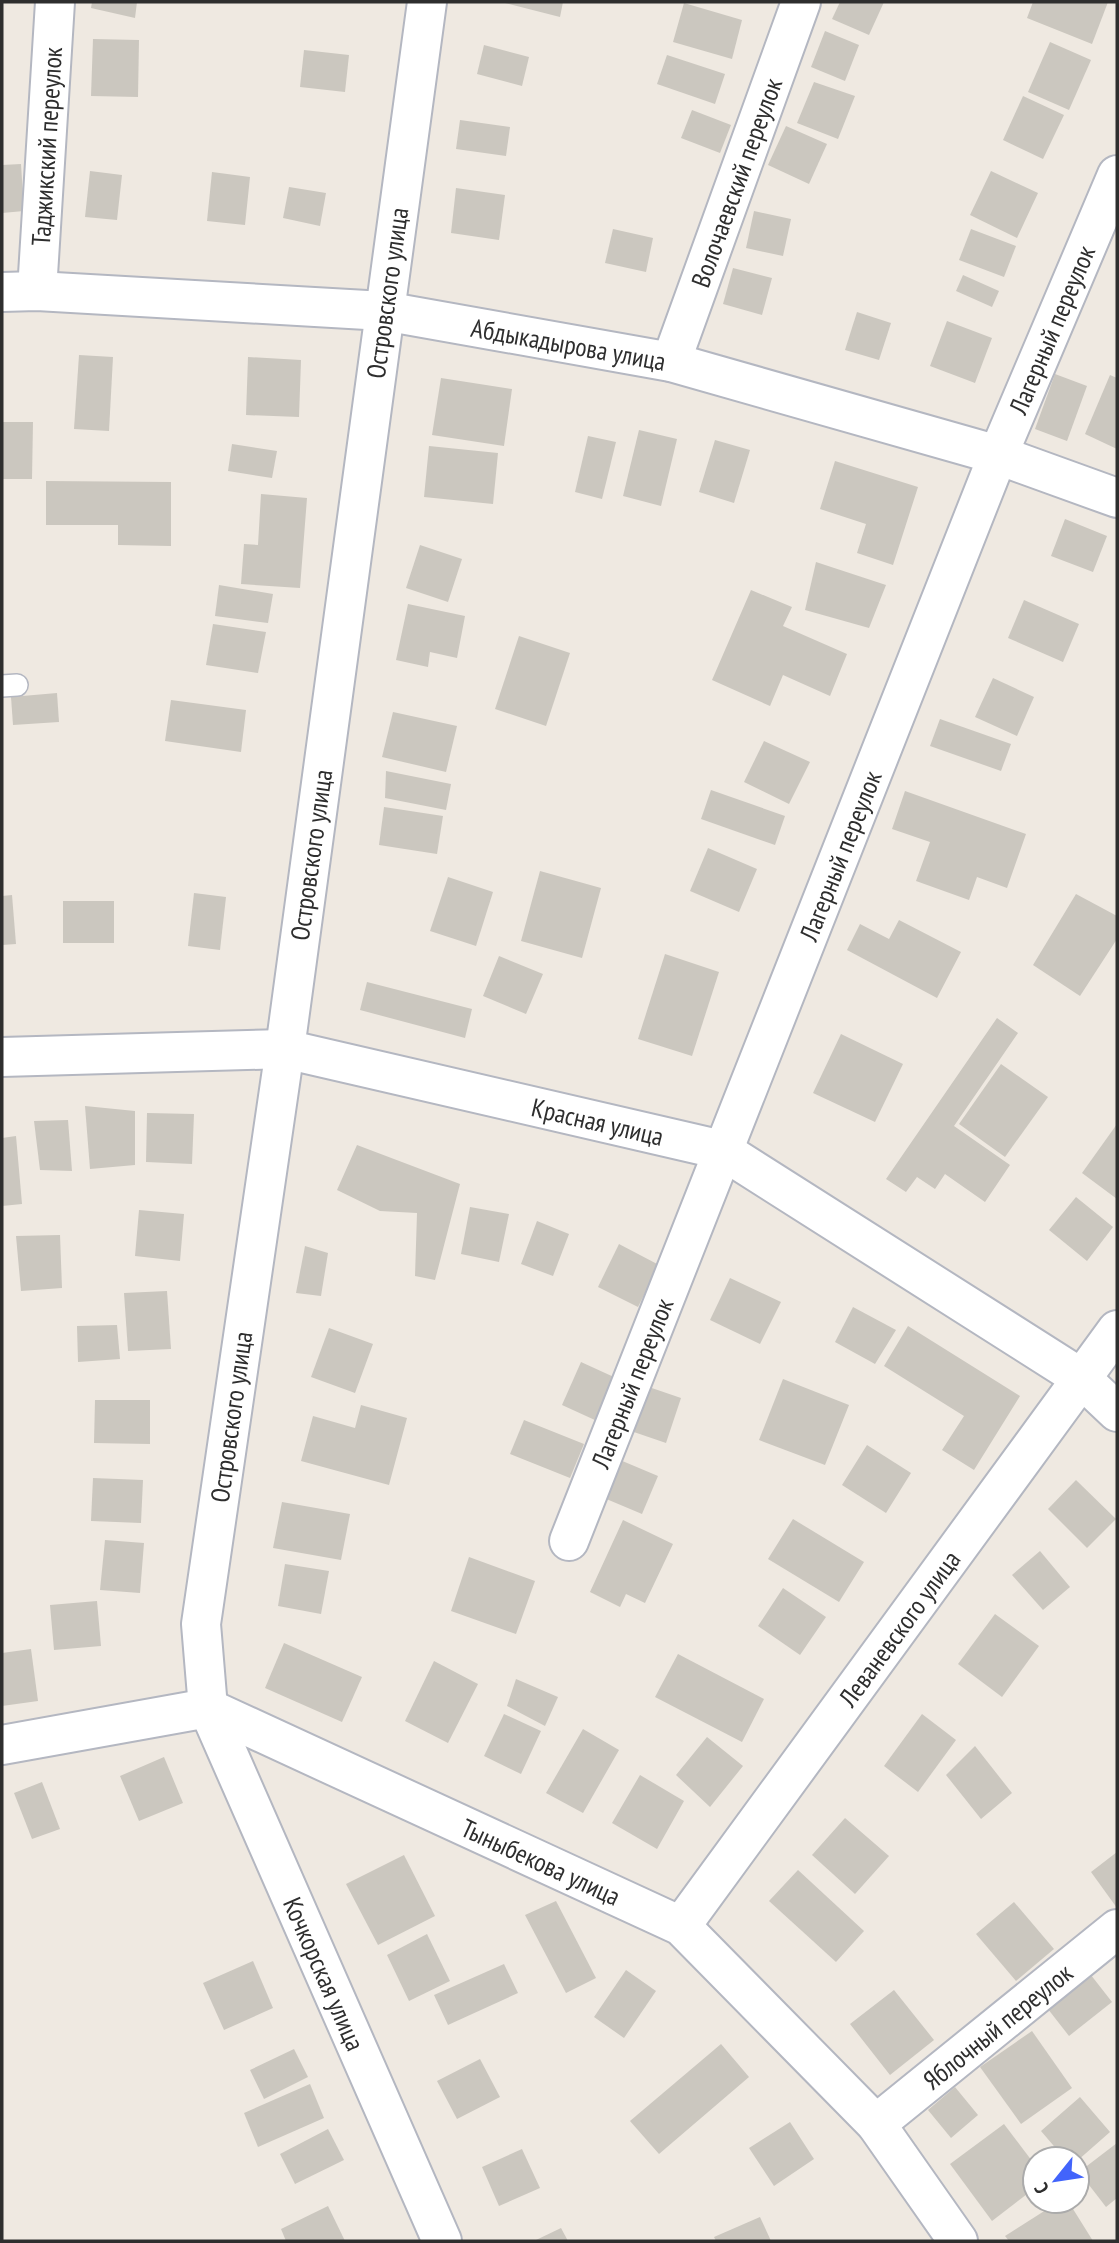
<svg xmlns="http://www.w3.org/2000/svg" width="1119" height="2243" font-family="'PT Sans Narrow',sans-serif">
	<rect width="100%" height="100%" fill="#efe9e1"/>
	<g fill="#cbc7bf">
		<polygon points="92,2 137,2 135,18 91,8"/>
		<polygon points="501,2 563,2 560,17"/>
		<polygon points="840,2 884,2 869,35 832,19"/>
		<polygon points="1033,2 1108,2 1092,44 1027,18"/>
		<polygon points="684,3 742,20 732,59 673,42"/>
		<polygon points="825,31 859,45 845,81 811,67"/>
		<polygon points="93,39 139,40 138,97 91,96"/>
		<polygon points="1050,42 1091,60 1069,110 1028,92"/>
		<polygon points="484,45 529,57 522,86 477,74"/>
		<polygon points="304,50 349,55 345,92 300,87"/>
		<polygon points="667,55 725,74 715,104 657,84"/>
		<polygon points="814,82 855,96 838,139 797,123"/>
		<polygon points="1023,96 1064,115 1043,159 1003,140"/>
		<polygon points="692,110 731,125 720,153 681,138"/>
		<polygon points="460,120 510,127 506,156 456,149"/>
		<polygon points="786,126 827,144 809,184 768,165"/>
		<polygon points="21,164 24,211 2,213 2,165"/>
		<polygon points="90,171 122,175 117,220 85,217"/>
		<polygon points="991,171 1038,193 1017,238 970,215"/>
		<polygon points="212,172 250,177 245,225 207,221"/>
		<polygon points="289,187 326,193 320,226 283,218"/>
		<polygon points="456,188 505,195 499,240 451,233"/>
		<polygon points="754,211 791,219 783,256 746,248"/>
		<polygon points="613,229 653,238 646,272 605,263"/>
		<polygon points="971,229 1016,246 1004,277 959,260"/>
		<polygon points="733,268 772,278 762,315 723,304"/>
		<polygon points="963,275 999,291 992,307 956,291"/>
		<polygon points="857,312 891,323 879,360 845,350"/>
		<polygon points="947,321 992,338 975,383 930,366"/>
		<polygon points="79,355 113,357 109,431 74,429"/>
		<polygon points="248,357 301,360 299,417 246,415"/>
		<polygon points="1055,374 1087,386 1067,441 1035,429"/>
		<polygon points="1110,375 1117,378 1117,449 1085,434"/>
		<polygon points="441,378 512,389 504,446 432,435"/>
		<polygon points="2,422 33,422 32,479 2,479"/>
		<polygon points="639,430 677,439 661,506 623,496"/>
		<polygon points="588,436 616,442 602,499 575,492"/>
		<polygon points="715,440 750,450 734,503 699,492"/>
		<polygon points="232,444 277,451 272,478 228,471"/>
		<polygon points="429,446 498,453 493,504 424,497"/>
		<polygon points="835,461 918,487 893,565 857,553 866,524 820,509"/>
		<polygon points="46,481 171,482 171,546 118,545 118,525 46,525"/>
		<polygon points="261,494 307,498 300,588 241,584 244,544 258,545"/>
		<polygon points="1065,519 1107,536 1093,572 1051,556"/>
		<polygon points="420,545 462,559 448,602 406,588"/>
		<polygon points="816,562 886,585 869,628 805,610"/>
		<polygon points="219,585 273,594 268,623 215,616"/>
		<polygon points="751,590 792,607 783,626 847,654 830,696 783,675 770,706 712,680"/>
		<polygon points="1024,600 1079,624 1063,662 1008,638"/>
		<polygon points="408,604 465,616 457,658 430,652 428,667 396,660"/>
		<polygon points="213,624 266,632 258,673 206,665"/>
		<polygon points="519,636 570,653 546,726 495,709"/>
		<polygon points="993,678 1034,697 1017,736 975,717"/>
		<polygon points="57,693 59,722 13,725 11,697"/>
		<polygon points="171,700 246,710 241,752 165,741"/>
		<polygon points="393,712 457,726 446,772 382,757"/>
		<polygon points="940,719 1011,744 1001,771 930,746"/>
		<polygon points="764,741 810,762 789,804 744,782"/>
		<polygon points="386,771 451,784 446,810 385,798"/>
		<polygon points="711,790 785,816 775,845 701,819"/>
		<polygon points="905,791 1026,834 1007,888 977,877 969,900 916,881 930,842 892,829"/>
		<polygon points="384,807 443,816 437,854 379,845"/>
		<polygon points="708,848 757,869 739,912 690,891"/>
		<polygon points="540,871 601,888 582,958 521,941"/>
		<polygon points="448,877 493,892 476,946 430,931"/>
		<polygon points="194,893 226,897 220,950 188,946"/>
		<polygon points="1076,894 1117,916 1117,939 1080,996 1033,965"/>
		<polygon points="12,895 16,944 2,945 2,896"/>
		<rect x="63" y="901" width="51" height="42"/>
		<polygon points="899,920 961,952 937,998 847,950 860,924 889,939"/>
		<polygon points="665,954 719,972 692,1056 638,1039"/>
		<polygon points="499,956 543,974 526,1014 483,996"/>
		<polygon points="367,982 472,1009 465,1038 360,1010"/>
		<polygon points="997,1018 1018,1033 954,1126 1010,1165 985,1202 945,1174 935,1189 917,1177 906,1192 886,1179"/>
		<polygon points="841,1034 903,1064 875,1122 813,1093"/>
		<polygon points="1001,1064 1048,1097 1005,1157 959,1124"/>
		<polygon points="85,1106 135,1111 135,1165 90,1169"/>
		<polygon points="147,1113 194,1114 192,1164 146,1162"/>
		<polygon points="68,1120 72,1171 40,1170 34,1121"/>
		<polygon points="1117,1124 1117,1199 1082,1173"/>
		<polygon points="16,1136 22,1204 2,1206 2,1138"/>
		<polygon points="357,1145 460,1184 435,1280 415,1276 417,1213 380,1211 337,1190"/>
		<polygon points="1076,1197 1113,1227 1087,1261 1049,1230"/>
		<polygon points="470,1207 509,1214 499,1262 461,1254"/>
		<polygon points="139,1210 184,1214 180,1261 135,1256"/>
		<polygon points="537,1221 569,1234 553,1276 521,1264"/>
		<polygon points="60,1235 62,1288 21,1291 16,1236"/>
		<polygon points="619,1244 659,1265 638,1307 598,1287"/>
		<polygon points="305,1246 328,1253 321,1296 296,1293"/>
		<polygon points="730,1278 781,1302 760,1344 710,1320"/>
		<polygon points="167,1291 171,1349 128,1351 124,1293"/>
		<polygon points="853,1307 896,1330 875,1364 835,1342"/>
		<polygon points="117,1325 120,1359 78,1362 77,1326"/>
		<polygon points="908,1326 1020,1396 974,1470 942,1450 964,1416 884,1366"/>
		<polygon points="329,1328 373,1344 355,1393 311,1377"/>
		<polygon points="581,1362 616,1378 597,1421 562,1405"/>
		<polygon points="783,1379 849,1405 825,1465 759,1440"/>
		<polygon points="643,1385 681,1398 666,1443 628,1430"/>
		<polygon points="95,1400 150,1400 150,1444 94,1443"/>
		<polygon points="361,1405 407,1418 389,1485 301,1461 313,1416 355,1428"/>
		<polygon points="524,1420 584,1444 570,1478 510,1454"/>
		<polygon points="867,1445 911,1473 886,1513 842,1485"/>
		<polygon points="620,1460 658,1476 642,1514 604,1498"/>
		<polygon points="93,1478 143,1480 141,1523 91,1521"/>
		<polygon points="1076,1480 1116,1519 1087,1548 1048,1509"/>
		<polygon points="282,1502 350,1514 341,1560 273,1548"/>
		<polygon points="793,1519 864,1562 839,1602 768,1559"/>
		<polygon points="623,1520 673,1544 645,1603 626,1594 620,1607 590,1592"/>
		<polygon points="105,1540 144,1543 140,1593 100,1590"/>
		<polygon points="1040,1551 1070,1587 1043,1610 1012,1575"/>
		<polygon points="469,1557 535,1581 516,1634 451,1611"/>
		<polygon points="285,1564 329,1571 321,1614 278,1606"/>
		<polygon points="783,1588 826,1617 800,1655 758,1626"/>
		<polygon points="97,1601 101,1646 54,1650 50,1605"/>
		<polygon points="995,1614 1039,1646 1002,1697 958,1664"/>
		<polygon points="284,1643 362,1677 342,1722 265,1688"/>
		<polygon points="31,1649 38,1701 2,1706 2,1653"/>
		<polygon points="678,1654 764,1699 742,1742 655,1697"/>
		<polygon points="434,1661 478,1684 448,1743 405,1721"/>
		<polygon points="516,1679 558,1697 545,1726 507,1706"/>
		<polygon points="504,1714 541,1731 521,1774 484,1756"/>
		<polygon points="922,1714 956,1740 918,1792 884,1766"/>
		<polygon points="583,1729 619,1750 583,1813 546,1793"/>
		<polygon points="707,1737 743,1766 710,1807 676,1775"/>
		<polygon points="975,1746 1012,1793 981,1819 946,1775"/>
		<polygon points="164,1757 183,1803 139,1821 120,1776"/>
		<polygon points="640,1775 684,1801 657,1849 612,1823"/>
		<polygon points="42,1782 60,1829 32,1839 14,1793"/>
		<polygon points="845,1818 889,1856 855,1894 812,1855"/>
		<polygon points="1117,1852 1117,1908 1091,1872"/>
		<polygon points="404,1855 435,1916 378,1945 346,1884"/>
		<polygon points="798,1870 864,1931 836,1962 769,1901"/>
		<polygon points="556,1901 596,1978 566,1993 525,1915"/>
		<polygon points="1014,1902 1054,1949 1016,1981 976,1934"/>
		<polygon points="427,1934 450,1981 409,2001 387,1955"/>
		<polygon points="253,1961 273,2008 224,2030 203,1983"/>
		<polygon points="504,1964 518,1993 448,2025 434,1995"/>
		<polygon points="626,1970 656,1991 624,2038 594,2017"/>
		<polygon points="1087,1970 1112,2002 1069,2036 1044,2004"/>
		<polygon points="894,1990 934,2040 890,2075 850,2024"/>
		<polygon points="1032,2031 1072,2088 1021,2124 980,2067"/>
		<polygon points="721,2044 749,2077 659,2154 630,2121"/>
		<polygon points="294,2049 308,2077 264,2099 250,2070"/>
		<polygon points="480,2059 500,2097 457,2119 437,2081"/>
		<polygon points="310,2084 324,2118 258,2147 244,2113"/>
		<polygon points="955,2087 978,2115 951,2138 928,2110"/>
		<polygon points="1080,2097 1110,2132 1077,2161 1077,2159 1065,2159 1041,2131"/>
		<polygon points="790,2122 814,2159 774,2186 749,2148"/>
		<polygon points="1004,2124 1035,2165 1035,2188 992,2221 950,2164"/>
		<polygon points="328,2129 344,2160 295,2184 280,2154"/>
		<polygon points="1117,2143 1117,2198 1106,2207 1079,2172"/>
		<polygon points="522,2149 540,2188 499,2206 482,2167"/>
		<polygon points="1060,2201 1068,2201 1093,2241 1009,2241 1005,2236"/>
		<polygon points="328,2206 345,2241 286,2241 281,2229"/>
		<polygon points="760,2217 771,2241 716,2241 714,2237"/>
		<polygon points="561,2228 568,2241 534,2241"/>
	</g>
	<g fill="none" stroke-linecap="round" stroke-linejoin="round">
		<defs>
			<polyline id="service" points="2,686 17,685"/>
			<g id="minor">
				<path id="s1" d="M427 2 285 1049 201 1624 208 1708 442 2241"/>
				<path id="s2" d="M37 291 55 2"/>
				<path id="s3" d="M2 292 37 291 384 311 671 362 998 455 1117 498"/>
				<path id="s4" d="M671 362 801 2"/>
				<path id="s5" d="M2 1057 285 1049 722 1150 1081 1378 1117 1412"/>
				<path id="s6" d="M569 1541 998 455 1117 175"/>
				<path id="s7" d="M2 1745 208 1708 681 1926 876 2124 958 2241"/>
				<path id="s8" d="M681 1926 1117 1330"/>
				<path id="s9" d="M876 2124 1117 1929"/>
			</g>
		</defs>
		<use href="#service" stroke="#b4b7c1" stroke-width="24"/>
		<use href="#minor" stroke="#b4b7c1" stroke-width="42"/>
		<use href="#service" stroke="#fff" stroke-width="21"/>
		<use href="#minor" stroke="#fff" stroke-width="38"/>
	</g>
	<g text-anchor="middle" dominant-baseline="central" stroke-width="6" stroke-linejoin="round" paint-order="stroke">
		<g font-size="26" fill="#2e2e2e" stroke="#fff">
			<text stroke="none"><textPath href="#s2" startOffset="145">Таджикский переулок</textPath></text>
			<text stroke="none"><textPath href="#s4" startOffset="191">Волочаевский переулок</textPath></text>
			<text transform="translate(387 293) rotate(-82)">Островского улица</text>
			<text stroke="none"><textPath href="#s6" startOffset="1304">Лагерный переулок</textPath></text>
			<text stroke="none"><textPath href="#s3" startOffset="570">Абдыкадырова улица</textPath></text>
			<text transform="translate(311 855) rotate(-82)">Островского улица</text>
			<text stroke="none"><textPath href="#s6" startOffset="737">Лагерный переулок</textPath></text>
			<text stroke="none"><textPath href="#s5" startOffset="604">Красная улица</textPath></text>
			<text stroke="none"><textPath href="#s6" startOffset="170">Лагерный переулок</textPath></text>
			<text transform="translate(231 1417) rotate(-82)">Островского улица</text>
			<text stroke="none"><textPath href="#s8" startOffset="369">Леваневского улица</textPath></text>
			<text stroke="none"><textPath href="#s7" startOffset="576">Тыныбекова улица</textPath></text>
			<text stroke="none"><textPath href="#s1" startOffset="2012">Кочкорская улица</textPath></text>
			<text stroke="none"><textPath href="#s9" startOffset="156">Яблочный переулок</textPath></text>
		</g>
	</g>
	<rect width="1119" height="2243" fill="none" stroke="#2e2e2e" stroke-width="7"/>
	<g transform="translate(1056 2180) rotate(240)"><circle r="33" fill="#ffffff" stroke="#ababab" stroke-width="2"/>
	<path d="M0-5L12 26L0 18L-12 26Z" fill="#4264fb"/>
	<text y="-10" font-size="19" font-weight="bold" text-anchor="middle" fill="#2e2e2e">С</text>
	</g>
</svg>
